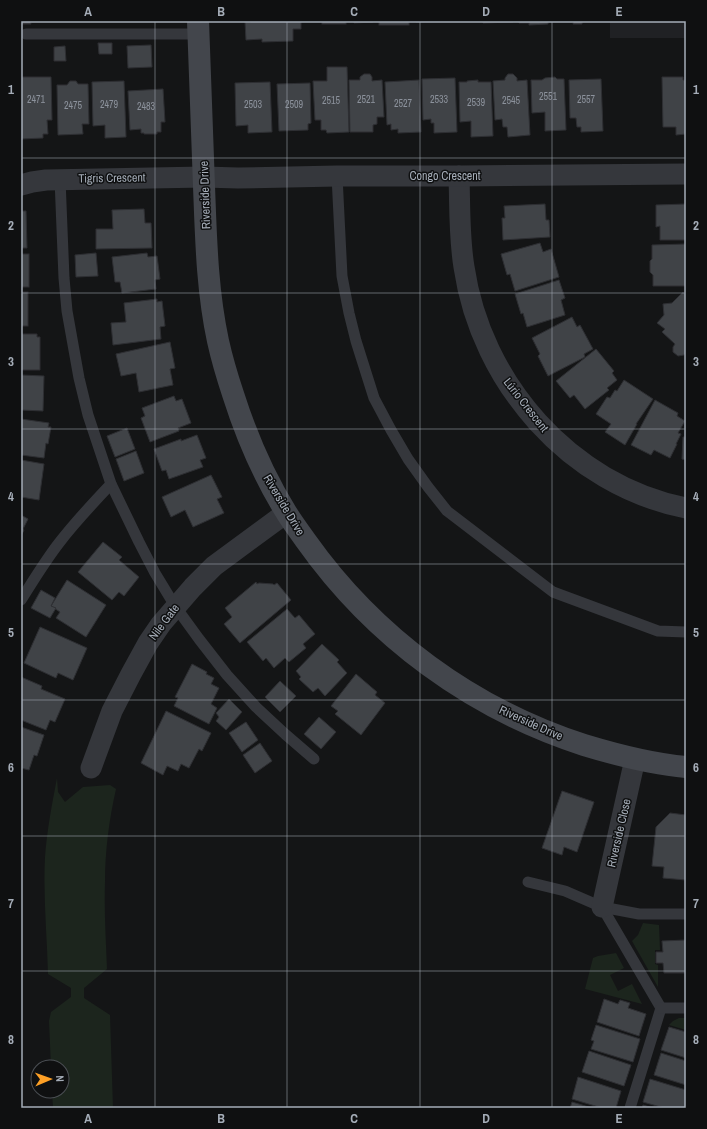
<svg xmlns="http://www.w3.org/2000/svg" width="707" height="1129" font-family="'Archivo Narrow',sans-serif">
	<rect width="100%" height="100%" fill="#141516"/>
	<rect fill="#202124" x="610" y="21" width="76" height="17"/>
	<g fill="#1c251d">
		<path d="M57 778 58 792 65 802 83 787 110 785 116 789C109 820 105 851 105 883 104 912 106 941 107 969L84 988V998L110 1015 113 1108H53L52 1091H62V1067H51L49 1021 51 1012 71 997V988L48 974C47 935 43 896 45 857 47 830 52 804 57 778Z"/>
		<polygon points="643,923 659,925 660,950 655,950 655,964 658,965 658,987 632,941 638,935"/>
		<polygon points="616,953 624,968 610,975 618,991 632,984 642,1004 585,989 593,958 598,956"/>
		<polygon points="679,1018 686,1018 686,1030 669,1025 673,1021"/>
	</g>
	<g fill="#404347" stroke="#2e2f33">
		<polygon points="21,21 30,21 31,24 21,24"/>
		<polygon points="251,21 301,21 301,29 293,29 293,41 262,42 262,39 246,40 245,22 251,22"/>
		<rect x="322" y="21" width="24" height="3"/>
		<polygon points="354,21 373,21 373,22 354,23"/>
		<rect x="379" y="21" width="30" height="4"/>
		<polygon points="416,21 457,21 416,22"/>
		<polygon points="483,21 513,21 513,22 483,23"/>
		<polygon points="519,21 548,21 548,24 529,25 529,23 519,23"/>
		<polygon points="574,21 584,21 582,22 582,24 573,24"/>
		<polygon points="98,43 112,43 112,54 99,54"/>
		<polygon points="151,45 152,67 128,68 127,46"/>
		<polygon points="65,46 66,61 54,61 54,47"/>
		<polygon points="327,67 347,67 349,132 327,133 326,130 321,130 321,120 315,120 313,81 327,81"/>
		<polygon points="364,74 370,74 372,77 372,81 382,80 384,117 377,117 377,124 373,125 373,132 350,132 349,80 360,80 360,77"/>
		<polygon points="508,74 513,74 517,78 517,81 527,80 530,135 508,137 507,127 503,127 502,119 495,120 493,81 505,80 505,78"/>
		<polygon points="21,77 51,77 52,120 47,120 48,134 43,134 43,138 21,139"/>
		<polygon points="555,77 557,79 564,79 566,130 545,131 545,112 532,113 531,80 542,80 545,78"/>
		<polygon points="662,77 683,77 683,80 686,80 686,134 676,135 676,127 663,127"/>
		<polygon points="455,78 457,132 434,133 434,123 431,123 431,119 423,120 422,79"/>
		<polygon points="601,79 603,131 581,132 581,127 577,127 576,118 570,118 569,80"/>
		<polygon points="419,80 421,132 398,133 398,129 391,130 391,124 387,125 385,82"/>
		<polygon points="478,80 478,82 491,82 493,136 471,137 471,121 460,122 459,82 467,82 467,81"/>
		<polygon points="70,81 76,81 78,84 88,84 89,124 82,124 83,134 58,135 57,85 67,85"/>
		<polygon points="124,81 126,137 105,138 105,125 93,126 92,82"/>
		<polygon points="270,82 272,132 248,133 248,125 236,126 235,83"/>
		<polygon points="310,83 311,123 308,124 308,130 279,131 277,84"/>
		<polygon points="163,89 165,122 161,122 161,132 157,132 157,134 144,134 144,133 141,133 141,129 130,130 128,91"/>
		<polygon points="545,204 546,220 549,220 550,237 503,240 502,218 505,218 504,206"/>
		<polygon points="686,204 686,240 660,240 660,226 656,227 656,205"/>
		<polygon points="144,209 145,223 151,223 152,248 96,249 96,229 113,229 112,210"/>
		<polygon points="21,211 26,211 27,248 21,248"/>
		<polygon points="540,243 543,252 551,249 559,277 515,291 510,274 507,275 501,254"/>
		<polygon points="686,244 686,286 653,286 653,275 650,272 650,261 652,259 652,245"/>
		<polygon points="96,253 98,276 76,277 75,255"/>
		<polygon points="147,253 148,257 157,256 160,279 155,280 156,289 122,293 120,282 115,282 112,257"/>
		<rect x="21" y="254" width="8" height="33"/>
		<polygon points="559,280 565,298 561,300 565,315 527,327 523,313 521,314 515,294"/>
		<rect x="21" y="292" width="7" height="34"/>
		<polygon points="683,292 686,295 686,353 684,355 678,356 673,352 673,347 675,344 662,332 665,329 657,323 664,315 663,304 672,303"/>
		<polygon points="157,299 157,302 162,301 165,326 160,327 161,339 113,345 111,323 126,322 124,303"/>
		<polygon points="572,317 577,327 580,325 593,349 584,354 585,357 548,376 538,356 540,354 532,338"/>
		<polygon points="21,334 37,334 37,337 40,337 40,370 21,370"/>
		<polygon points="170,342 175,368 170,369 173,385 139,392 136,373 121,376 116,354"/>
		<polygon points="596,349 614,371 612,373 617,380 607,388 609,390 585,409 574,395 570,398 556,381"/>
		<polygon points="21,375 44,376 43,411 21,410"/>
		<polygon points="624,380 653,399 636,424 637,424 625,445 605,432 611,424 596,414 607,397 610,398 615,390 617,391"/>
		<polygon points="174,396 176,401 182,399 191,423 178,428 179,431 150,442 141,418 145,416 142,408"/>
		<polygon points="655,400 678,413 677,416 685,421 678,433 681,434 676,444 677,444 670,458 654,450 651,455 631,445"/>
		<polygon points="21,419 49,423 48,427 51,427 48,444 46,443 44,458 21,455"/>
		<polygon points="127,428 135,449 115,457 107,436"/>
		<polygon points="197,435 206,458 200,460 203,467 169,479 166,470 162,471 154,449 181,439 181,441"/>
		<polygon points="683,437 686,437 686,460 682,459"/>
		<polygon points="136,451 144,473 124,481 116,459"/>
		<polygon points="21,460 44,464 39,500 21,497"/>
		<polygon points="211,475 222,497 217,499 224,513 193,527 185,510 171,517 162,497"/>
		<polygon points="21,515 28,519 23,529 24,530 21,536"/>
		<polygon points="103,542 122,557 119,560 139,577 124,596 119,592 112,600 78,572"/>
		<polygon points="67,580 106,605 86,637 56,618 60,612 51,606"/>
		<polygon points="256,582 257,584 259,583 273,584 274,585 277,583 291,600 240,643 224,624 232,617 225,608"/>
		<polygon points="41,590 55,598 51,606 56,608 50,618 31,608"/>
		<polygon points="287,609 295,618 299,615 315,634 303,644 306,648 289,662 285,658 274,668 266,658 263,661 247,642"/>
		<polygon points="40,627 87,648 73,680 58,673 56,678 24,663"/>
		<polygon points="322,644 339,660 337,662 347,673 325,696 318,688 313,692 299,679 301,677 296,671"/>
		<polygon points="192,664 207,672 206,674 214,678 211,684 219,688 211,704 217,708 209,724 174,706 178,698 175,697"/>
		<polygon points="356,674 377,692 375,695 385,703 361,735 335,714 338,711 331,706"/>
		<polygon points="21,677 42,686 41,689 65,699 55,722 50,720 46,730 21,720"/>
		<polygon points="280,681 296,696 280,712 265,697"/>
		<polygon points="229,699 242,712 226,730 216,721 219,717 216,713"/>
		<polygon points="166,711 211,733 202,751 199,749 189,768 181,764 178,771 167,766 163,775 141,763"/>
		<polygon points="319,717 336,732 321,749 304,734"/>
		<polygon points="246,722 258,740 242,752 229,733"/>
		<polygon points="21,727 44,735 37,756 34,755 29,770 21,768"/>
		<polygon points="260,743 272,761 255,773 243,755"/>
		<polygon points="562,791 594,802 577,852 564,847 562,855 542,848"/>
		<polygon points="670,813 686,815 686,880 663,878 664,867 652,866 656,827"/>
		<polygon points="686,940 686,973 664,973 663,963 656,963 656,952 663,952 662,941"/>
		<polygon points="604,999 618,1004 620,1000 630,1003 628,1008 646,1014 639,1036 597,1022"/>
		<polygon points="596,1025 640,1039 633,1062 591,1049 594,1041 591,1040"/>
		<polygon points="669,1027 686,1032 686,1058 661,1050"/>
		<polygon points="589,1051 631,1065 624,1086 582,1072"/>
		<polygon points="661,1053 686,1061 686,1085 654,1075"/>
		<polygon points="578,1077 621,1091 616,1108 602,1108 572,1099"/>
		<polygon points="650,1079 686,1090 686,1108 664,1108 643,1102"/>
		<polygon points="572,1102 592,1108 570,1108"/>
		<polygon points="643,1105 653,1108 642,1108"/>
	</g>
	<g fill="none" stroke-linecap="round" stroke-linejoin="round">
		<g stroke="#35373c" stroke-width="11">
			<polyline points="26,34 199,34"/>
			<polyline points="337,176 342,276 349,313 356,341 374,398 391,430 408,459 428,487 447,511 553,592 658,631 686,632"/>
			<polyline points="60,179 64,278 67,311 79,378 88,415 111,484 139,542 155,573 175,606 199,639 227,675 256,707 285,734 314,759"/>
			<path d="M21 600C33 581 45 561 59 543 75 522 93 503 111 484"/>
			<polyline points="528,882 565,891 602,907 639,914 686,914"/>
			<polyline points="602,907 661,1008 630,1108"/>
			<polyline points="661,1008 686,1008"/>
		</g>
		<g stroke="#35373c" stroke-width="21">
			<path d="M459 176C460 207 459 237 464 267 481 383 570 485 686 508"/>
			<polyline points="21,185 32,182 46,180 204,177 238,178 337,176 459,176 686,174"/>
			<polyline points="91,768 112,711 131,674 148,643 161,624 193,587 214,566 286,513"/>
			<polyline points="602,907 635,759"/>
		</g>
		<path stroke="#43464c" stroke-width="22" d="M198 21C200 76 202 131 204 186 206 238 207 290 218 341 222 359 227 376 233 394 246 435 263 475 286 512 292 522 299 531 306 541 374 637 472 709 584 745 617 755 651 764 686 767"/>
	</g>
	<path fill="none" stroke="#a5adb8" stroke-width="1" stroke-opacity="0.55" d="M155 21V1108M287 21V1108M420 21V1108M552 21V1108M21 158H686M21 293H686M21 429H686M21 564H686M21 700H686M21 836H686M21 971H686"/>
	<g text-anchor="middle" dominant-baseline="central" stroke-width="3" stroke-linejoin="round" paint-order="stroke">
		<g font-size="10" fill="#8c929c">
			<text x="548" y="96">2551</text>
			<text x="36" y="99">2471</text>
			<text x="366" y="99">2521</text>
			<text x="439" y="99">2533</text>
			<text x="586" y="99">2557</text>
			<text x="331" y="100">2515</text>
			<text x="511" y="100">2545</text>
			<text x="476" y="102">2539</text>
			<text x="403" y="103">2527</text>
			<text x="109" y="104">2479</text>
			<text x="253" y="104">2503</text>
			<text x="294" y="104">2509</text>
			<text x="73" y="105">2475</text>
			<text x="146" y="106">2483</text>
		</g>
		<g font-size="12" fill="#a5adb8" stroke="#0f1011">
			<text x="445" y="176">Congo Crescent</text>
			<text transform="translate(112 178) rotate(-1)">Tigris Crescent</text>
			<text transform="translate(205 195) rotate(-92)">Riverside Drive</text>
			<text transform="translate(526 405) rotate(52)">Lúrio Crescent</text>
			<text transform="translate(284 505) rotate(59)">Riverside Drive</text>
			<text transform="translate(164 622) rotate(-53)">Nile Gate</text>
			<text transform="translate(531 723) rotate(24)">Riverside Drive</text>
			<text transform="translate(619 833) rotate(-77)">Riverside Close</text>
		</g>
	</g>
	<rect width="707" height="1129" fill="none" stroke="#0f1011" stroke-width="44"/>
	<g transform="translate(50 1079) rotate(88)"><circle r="19" fill="#0f1011" stroke="#4b4f54"/>
	<path d="M0-3L7 15L0 10L-7 15Z" fill="#fda026"/>
	<text y="-6" font-size="11" font-weight="bold" text-anchor="middle" fill="#a5adb8">N</text>
	</g>
	<rect x="22" y="22" width="663" height="1085" fill="none" stroke="#a5adb8" stroke-width="1.5"/>
	<g font-size="13" text-anchor="middle" font-weight="bold" fill="#a5adb8">
		<text x="88" y="16">A</text>
		<text x="221" y="16">B</text>
		<text x="354" y="16">C</text>
		<text x="486" y="16">D</text>
		<text x="619" y="16">E</text>
		<text x="11" y="94">1</text>
		<text x="696" y="94">1</text>
		<text x="11" y="230">2</text>
		<text x="696" y="230">2</text>
		<text x="11" y="366">3</text>
		<text x="696" y="366">3</text>
		<text x="11" y="501">4</text>
		<text x="696" y="501">4</text>
		<text x="11" y="637">5</text>
		<text x="696" y="637">5</text>
		<text x="11" y="772">6</text>
		<text x="696" y="772">6</text>
		<text x="11" y="908">7</text>
		<text x="696" y="908">7</text>
		<text x="11" y="1044">8</text>
		<text x="696" y="1044">8</text>
		<text x="88" y="1123">A</text>
		<text x="221" y="1123">B</text>
		<text x="354" y="1123">C</text>
		<text x="486" y="1123">D</text>
		<text x="619" y="1123">E</text>
	</g>
</svg>
